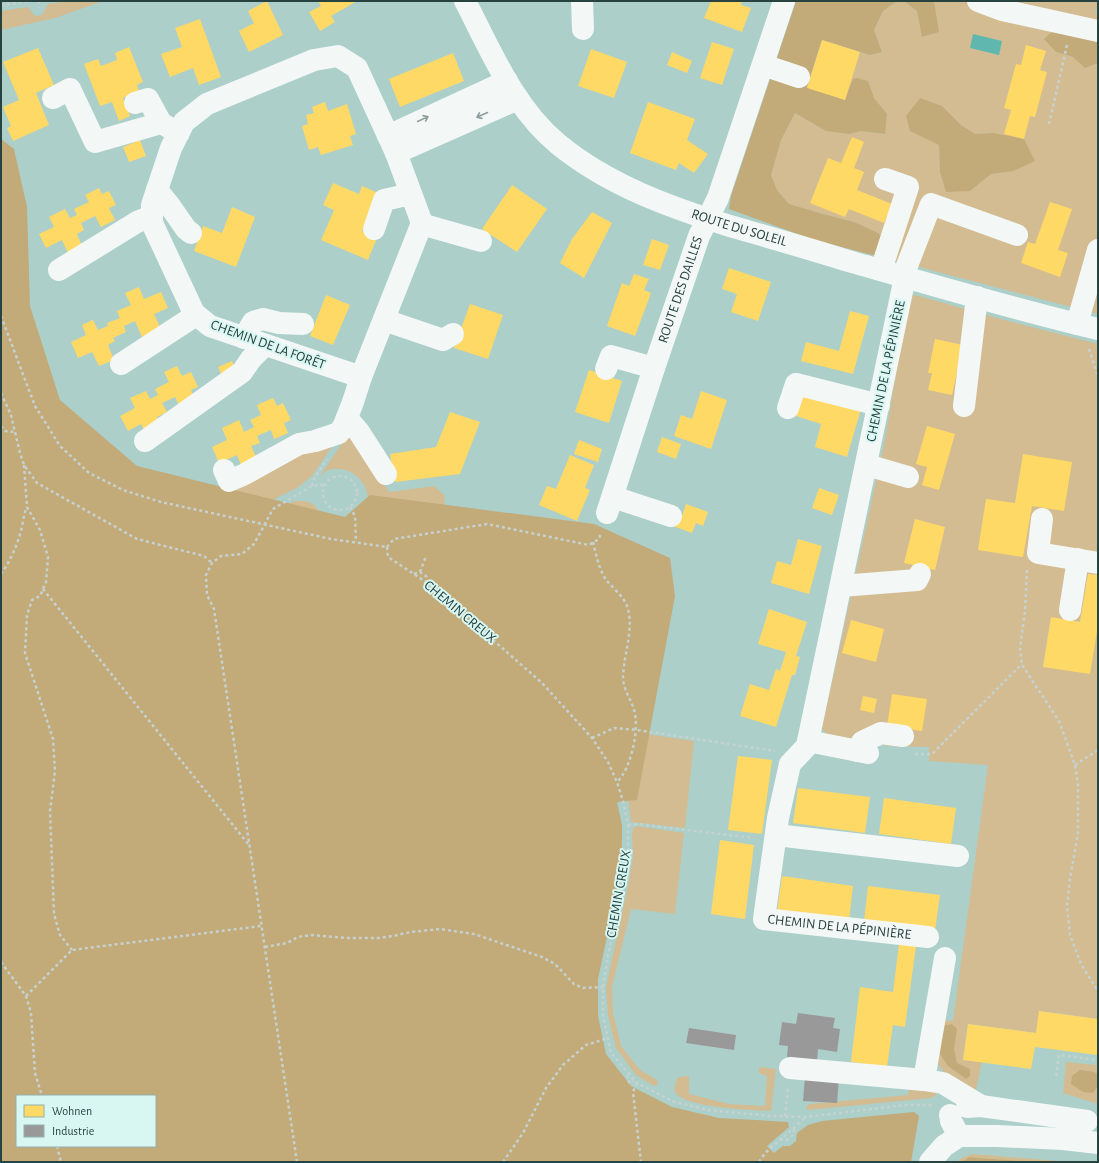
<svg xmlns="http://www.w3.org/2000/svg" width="1099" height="1163" font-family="'Alegreya Sans',sans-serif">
	<rect width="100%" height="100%" fill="#accfca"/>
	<g fill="#d3bc91" fill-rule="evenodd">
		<polygon points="70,1 103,1 55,18 1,30 1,11 28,7 35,16 42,15 48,4"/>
		<path d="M897 1H904L917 11 922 37 939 32 934 1H1098V5L1095 12 1098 15V34L1056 52 1073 57 1085 68 1098 63V314L896 261 894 245 876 232 854 222 823 214 789 204 777 190 771 175 781 140 795 113 826 131 849 134 861 131 884 134 887 114 874 98 868 81 846 100 807 88 822 40 870 55 882 52 874 30 883 11ZM942 106 961 125 975 134 993 133 1013 171 991 174 970 191 940 172 939 145Z"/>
		<path d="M913 295 919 296 997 318 1098 344V575L1088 574 1080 622 1051 617 1043 666 1098 625V1019L1040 1011 1036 1033 968 1024 963 1060 982 1062 975 1094C961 1090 936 1069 934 1054 933 1048 940 1027 942 1020L953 1021 988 765 929 761V747L889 746 827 734 822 729 823 723 885 440 904 326Z"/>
		<path d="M349 433H352L389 492 434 486 445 496 443 515 432 525 376 538 282 523 278 517 279 512C283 509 289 503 294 501 296 501 298 501 300 501 318 501 315 511 327 518 337 524 349 523 358 516 381 499 359 465 333 469 328 469 324 473 320 476Z"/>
		<polygon points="329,441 333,445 312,476 297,488 278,497 265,507 200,505"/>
		<polygon points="639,733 694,741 685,828 631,822 629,805 623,783"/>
		<polygon points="637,826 684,833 675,914 631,909 612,987 613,1013 621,1046 640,1070 657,1080 658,1084 654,1086 636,1075 616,1048 608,1015 606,987 628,885 633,857 632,836 633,828"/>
		<polygon points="1098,1051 1098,1104 1063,1093 1066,1062 1096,1065"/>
		<path d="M759 1067 776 1069 771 1111C754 1110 683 1108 675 1092 673 1087 676 1082 678 1077L689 1076V1094L729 1104 765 1106 767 1076 759 1073Z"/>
		<polygon points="911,1082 936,1090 936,1095 931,1098 808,1110 806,1108 809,1104 908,1095"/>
		<polygon points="972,1154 1071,1162 957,1162 962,1158"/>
	</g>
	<g fill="#c2aa79" fill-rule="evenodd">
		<polygon points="796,1 897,1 883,11 874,30 882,52 870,55 822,40 807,87 845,100 853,79 857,78 868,81 874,98 887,114 885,134 861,131 849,134 826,131 795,113 781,140 771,175 777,190 789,204 823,214 854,222 876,232 894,245 896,261 814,240 729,209 731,196"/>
		<polygon points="904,1 934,1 939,32 922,37 917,11"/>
		<polygon points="1052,32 1098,34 1098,63 1085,68 1073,57 1056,52 1044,39"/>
		<polygon points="920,98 942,106 961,125 975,134 993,133 1024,139 1035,161 1013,171 991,174 970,191 946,192 940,172 939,145 910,131 906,116"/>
		<path d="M1 139 14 149 27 207 30 306 60 400 137 466 345 517 370 495 594 524 670 558 675 596 637 800 617 802 622 825V866L598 979V1016L606 1054 631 1086 672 1107 719 1118 788 1122 789 1127 767 1146 774 1153 783 1146H790L796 1141 797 1133 808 1125 822 1121 914 1112 919 1116 911 1162H1ZM17 1096H155V1146H17Z"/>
		<polygon points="952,1024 957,1029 954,1049 957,1063 970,1069 970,1076 966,1079 948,1066 938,1051 942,1026"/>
		<polygon points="1080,1070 1094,1072 1098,1075 1098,1086 1093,1093 1083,1092 1071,1084 1072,1076"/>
		<polygon points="970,1157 978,1158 1033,1162 963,1161"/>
	</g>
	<polygon fill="#60b7af" points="973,34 1002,41 999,55 970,48"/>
	<g fill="#ffd966">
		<polygon points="267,1 283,35 249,52 239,31 254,23 248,11"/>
		<polygon points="318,1 357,1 331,16 335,22 320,31 309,12 321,6"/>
		<polygon points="711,1 742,1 741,5 751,8 742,32 704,18"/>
		<polygon points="200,19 221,77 199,85 193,68 170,77 161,54 182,47 175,28"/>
		<polygon points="822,40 860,52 845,100 807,88"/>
		<polygon points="712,42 734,49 722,85 700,78"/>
		<polygon points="1026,45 1046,51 1040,70 1047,72 1035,117 1030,116 1024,139 1004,134 1011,110 1004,108 1016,64 1021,65"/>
		<polygon points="129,47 143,82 137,85 139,91 123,98 130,116 119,121 112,102 100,106 84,64 98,59 101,66 117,60 115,53"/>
		<polygon points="38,48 54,85 36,93 49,125 13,141 7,128 11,126 3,107 19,100 3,62"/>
		<polygon points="591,49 627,62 614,98 578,86"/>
		<polygon points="672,52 692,61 687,73 667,65"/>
		<polygon points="453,53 464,81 400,107 389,79"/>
		<polygon points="325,102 328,111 347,104 356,134 350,136 353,145 321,155 318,147 309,150 302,126 308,124 306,115 314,113 312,107"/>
		<polygon points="648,102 695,119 687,140 708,154 694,173 679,163 676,170 630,153"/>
		<polygon points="852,137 864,142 854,168 864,172 857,190 892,204 884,223 849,209 845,217 810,203 828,158 841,163"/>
		<polygon points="140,140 146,156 129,162 123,147"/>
		<polygon points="333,183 359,194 362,186 378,193 362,231 377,238 368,260 321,240 334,210 323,205"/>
		<polygon points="512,185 547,209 517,252 482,229"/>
		<polygon points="99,188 102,194 109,191 116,205 109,208 115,220 101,227 95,216 81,223 84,230 77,234 82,246 68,253 62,240 46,248 39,234 54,227 49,217 65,209 70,218 77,215 74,209 89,202 85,195"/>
		<polygon points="1050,202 1072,209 1058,250 1068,253 1060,277 1021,263 1028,242 1035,244"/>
		<polygon points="232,207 255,217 236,267 194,251 203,226 222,233"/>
		<polygon points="592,212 612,223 584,278 560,263 572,239"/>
		<polygon points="652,239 669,245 660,270 643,265"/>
		<polygon points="729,268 771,282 758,321 731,312 737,294 722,289"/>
		<polygon points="634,274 649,279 644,290 651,293 635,336 607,326 622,283 629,286"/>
		<polygon points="139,287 144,299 161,292 168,308 154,314 161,329 142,337 135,321 124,326 126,332 113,338 115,341 108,345 114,360 99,366 92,352 78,358 71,342 86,335 82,325 93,320 98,330 108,326 107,323 120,318 117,311 131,305 125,293"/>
		<polygon points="326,295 350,305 333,345 310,336"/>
		<polygon points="470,304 503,315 488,359 454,348"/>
		<polygon points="850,311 869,316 853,374 801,361 806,342 839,351"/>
		<polygon points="935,339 963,345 952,395 928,390 932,373 928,373"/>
		<polygon points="232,361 237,372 223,378 218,367"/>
		<polygon points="177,366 182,376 191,372 198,387 191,390 196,402 181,409 175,397 162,403 167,412 157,417 162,426 146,434 141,424 128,431 120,416 135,408 130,398 146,391 150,399 158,395 155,389 169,382 164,372"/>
		<polygon points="589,370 622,381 609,423 575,412"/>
		<polygon points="701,391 727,400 711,449 674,436 681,415 692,419"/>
		<polygon points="803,392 861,409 847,457 815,447 821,424 796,416"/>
		<polygon points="273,398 277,406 283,403 291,420 284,423 288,433 274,439 271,430 257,436 260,443 251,446 257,459 241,465 237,455 219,463 212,447 227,440 222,428 239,420 244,432 254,427 250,420 261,415 257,405"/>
		<polygon points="450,412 480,422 460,474 395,482 390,454 436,447"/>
		<polygon points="927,426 955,434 939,490 922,485 927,467 916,464"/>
		<polygon points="662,437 681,444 676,459 657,452"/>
		<polygon points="579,440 602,449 598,462 574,454"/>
		<polygon points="1023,454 1072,462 1064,511 1032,506 1023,557 978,550 986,499 1015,503"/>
		<polygon points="570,455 594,465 585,488 590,490 577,521 539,505 547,486 556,489"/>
		<polygon points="819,488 839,495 832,515 812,508"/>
		<polygon points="686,504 708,512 703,526 696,523 692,533 673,526 678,514 682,516"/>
		<polygon points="915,519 945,527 935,570 904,563"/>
		<polygon points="798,539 822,546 809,594 771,583 777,561 791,565"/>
		<polygon points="1088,574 1098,575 1098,625 1090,674 1043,667 1051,617 1080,622"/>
		<polygon points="769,609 807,622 796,656 800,657 795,675 792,675 776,727 740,716 750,684 769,690 776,669 780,671 786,652 758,644"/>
		<polygon points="851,620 884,629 876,662 842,653"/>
		<polygon points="892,694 927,699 922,731 887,726"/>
		<polygon points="863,696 877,699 874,713 860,710"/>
		<polygon points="738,756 772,760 762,834 728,830"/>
		<polygon points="798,788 870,797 865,833 793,823"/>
		<polygon points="884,798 956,808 951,844 879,834"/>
		<polygon points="720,840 754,845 745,919 711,914"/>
		<polygon points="782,876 853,886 849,921 777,912"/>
		<polygon points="868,886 940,895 935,931 864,921"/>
		<polygon points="899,944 916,946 905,1027 893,1025 887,1067 851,1062 860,987 893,992"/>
		<polygon points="1039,1011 1098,1019 1097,1055 1035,1047 1031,1069 963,1060 968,1024 1036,1033"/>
	</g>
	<g fill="#999">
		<polygon points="798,1013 835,1018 833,1028 840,1029 837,1052 818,1049 817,1061 787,1057 788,1046 779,1045 782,1022 796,1024"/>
		<polygon points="689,1028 736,1035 734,1050 686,1043"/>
		<polygon points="805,1076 839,1078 837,1103 803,1101"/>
	</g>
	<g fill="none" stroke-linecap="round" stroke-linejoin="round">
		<g stroke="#c6d2d0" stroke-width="2.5" stroke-dasharray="3 3" stroke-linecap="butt">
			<polyline points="38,1 39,8"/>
			<polyline points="1,5 33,1"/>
			<polyline points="1049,124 1067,45"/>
			<polyline points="1,316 35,406 60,446 89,473 123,490 161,502 331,539 387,547"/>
			<polyline points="1089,349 1098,376"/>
			<polyline points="1,393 11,415 20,453 24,465 37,483 137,539 204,556 212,563"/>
			<polyline points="1,426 5,431 15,432"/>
			<polyline points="24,465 27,507 40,530 48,557 46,582 40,596 32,600 27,615 25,653 53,739 55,771 50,811 54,914 60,935 72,950"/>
			<circle cx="340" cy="493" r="17"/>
			<polyline points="312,486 314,479 327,459"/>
			<polyline points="350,507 355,516 356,542"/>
			<path d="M593 542C596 555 599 569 606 580 613 588 623 596 627 606 635 628 623 656 623 679 624 691 631 699 634 710 640 728 631 769 617 782"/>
			<polyline points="387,547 388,557 420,578 443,596 542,683 592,738 608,762 617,782 623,801 628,825 628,846 627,867 608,956 603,987 603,1016 611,1053 637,1083 672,1101 708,1110 771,1116 806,1117 905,1105 932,1105"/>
			<polyline points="387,547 394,539 487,524 589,545 599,539 601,532"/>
			<polyline points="1027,570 1025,611 1020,648 1022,665 1059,721 1075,765 1078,785 1078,833 1070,879 1067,906 1070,935 1081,964 1098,991"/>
			<polyline points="420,572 426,556"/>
			<path d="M1 574C9 563 16 548 20 534 23 525 23 516 27 507"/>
			<polyline points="414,574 420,572 426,576 426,582"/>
			<polyline points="43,589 249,845"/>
			<polyline points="592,738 614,728 637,730 775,751"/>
			<polyline points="915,754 932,754 1022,664"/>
			<polyline points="1075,765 1098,750"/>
			<polyline points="628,825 637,824 754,838"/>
			<polyline points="265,947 287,943 298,937 311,935 348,938 379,938 393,936 410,932 440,929 474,934 542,957 555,964 574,984 583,988 603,987"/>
			<polyline points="1,962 26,996 31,1013 35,1073 42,1096"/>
			<polyline points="26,996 72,950 261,926"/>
			<polyline points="628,1075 627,1079 630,1083 634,1081"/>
			<polyline points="1056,1076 1059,1055 1098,1060"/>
			<polyline points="637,1083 633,1092 641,1162"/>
			<polyline points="785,1116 788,1089"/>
			<polyline points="780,1139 787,1140 793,1135 795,1127"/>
			<polyline points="57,1146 61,1162"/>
			<polyline points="297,1162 214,609 207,595 206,575 212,563 221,556 242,554 254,544 273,509 312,486 324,485"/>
			<polyline points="503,1162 523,1133 546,1088 563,1065 586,1045 608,1038"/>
			<polyline points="759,1162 765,1153 806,1117"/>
		</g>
		<g stroke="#f3f8f7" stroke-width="22">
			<path id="s1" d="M465 1C491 51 514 108 558 144 608 185 669 207 730 226 768 237 807 248 845 260 929 284 1013 309 1098 329"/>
			<polyline points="582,1 583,29"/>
			<polyline points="978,1 1002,10 1098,31"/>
			<polygon points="338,56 357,68 396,153 422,223 361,377 210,326 194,313 152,223 152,205 171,148 184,122 207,104 314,60"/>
			<polyline points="763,65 799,77"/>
			<polyline points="53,98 70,89 95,142 161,123 179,133"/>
			<polyline points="135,103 148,99 161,123"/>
			<polyline points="388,136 507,81"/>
			<polyline points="396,153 518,99"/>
			<polyline points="157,190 170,206 186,229 191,233"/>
			<polyline points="421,224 481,241"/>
			<polyline points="374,229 384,200 411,194"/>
			<polyline points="59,270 137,222 152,216"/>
			<polyline points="881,270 908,187 885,179"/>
			<polyline points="903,276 931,204 1017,235"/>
			<path id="s2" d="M905 277 807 746 790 764 778 818 764 919 928 937"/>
			<polyline points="384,320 443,340 453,334"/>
			<polyline points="1077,324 1098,250"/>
			<polyline points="244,338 253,322 263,319 279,323 303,324"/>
			<polyline points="121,364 196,315"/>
			<polyline points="606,369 611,356 654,368"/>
			<polyline points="964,406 977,297"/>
			<polyline points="788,408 796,384 879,405"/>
			<polyline points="347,418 359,432 386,474"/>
			<polyline points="145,441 242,372 251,359 265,345"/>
			<polyline points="867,465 908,477"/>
			<polyline points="224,470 229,481 243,475 299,444 315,441 339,433 344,425 353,402 361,377"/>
			<polyline points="613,497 671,516"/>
			<path id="s3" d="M607 513 654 368 699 236 718 198 784 1"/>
			<polyline points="1042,519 1038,553 1098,563"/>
			<polyline points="841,586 917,580 920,574"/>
			<polyline points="1070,610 1078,559"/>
			<polyline points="808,741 868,753"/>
			<polyline points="858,751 862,742 881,733 903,736"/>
			<polyline points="776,835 958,856"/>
			<polyline points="945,958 924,1080 943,1083 981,1106"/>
			<polyline points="790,1068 924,1080"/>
			<polyline points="967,1107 981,1106 1087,1121"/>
			<polyline points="950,1115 951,1121 959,1136"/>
			<polyline points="930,1162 944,1146 959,1136 997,1136 1063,1139 1098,1143"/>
		</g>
	</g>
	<defs><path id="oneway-shaft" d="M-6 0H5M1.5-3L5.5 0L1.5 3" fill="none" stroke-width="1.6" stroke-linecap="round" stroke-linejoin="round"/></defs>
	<g stroke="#8e9d9b">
		<use href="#oneway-shaft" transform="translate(482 115) rotate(156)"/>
		<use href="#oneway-shaft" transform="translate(423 119) rotate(-25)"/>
	</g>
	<g text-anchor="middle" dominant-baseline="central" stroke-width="4" stroke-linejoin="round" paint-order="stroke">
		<g font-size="14" fill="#28423f" stroke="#d8f7f3">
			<text stroke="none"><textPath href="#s1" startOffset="373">ROUTE DU SOLEIL</textPath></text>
			<text stroke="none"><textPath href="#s3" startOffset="235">ROUTE DES DAILLES</textPath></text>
			<text transform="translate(268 345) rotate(20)">CHEMIN DE LA FORÊT</text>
			<text transform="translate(886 371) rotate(-78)">CHEMIN DE LA PÉPINIÈRE</text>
			<text transform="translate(460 612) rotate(40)">CHEMIN CREUX</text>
			<text transform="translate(619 894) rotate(-80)">CHEMIN CREUX</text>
			<text stroke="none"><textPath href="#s2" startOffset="737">CHEMIN DE LA PÉPINIÈRE</textPath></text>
		</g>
	</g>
	<rect width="1099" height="1163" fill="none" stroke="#28423f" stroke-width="4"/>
	<rect x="16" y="1095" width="140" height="52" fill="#d8f7f3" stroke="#92afab"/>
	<rect x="24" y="1105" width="20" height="12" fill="#ffd966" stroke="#92afab"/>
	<text x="52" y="1115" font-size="12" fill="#28423f">Wohnen</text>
	<rect x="24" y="1125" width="20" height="12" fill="#999999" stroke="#92afab"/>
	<text x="52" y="1135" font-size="12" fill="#28423f">Industrie</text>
</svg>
